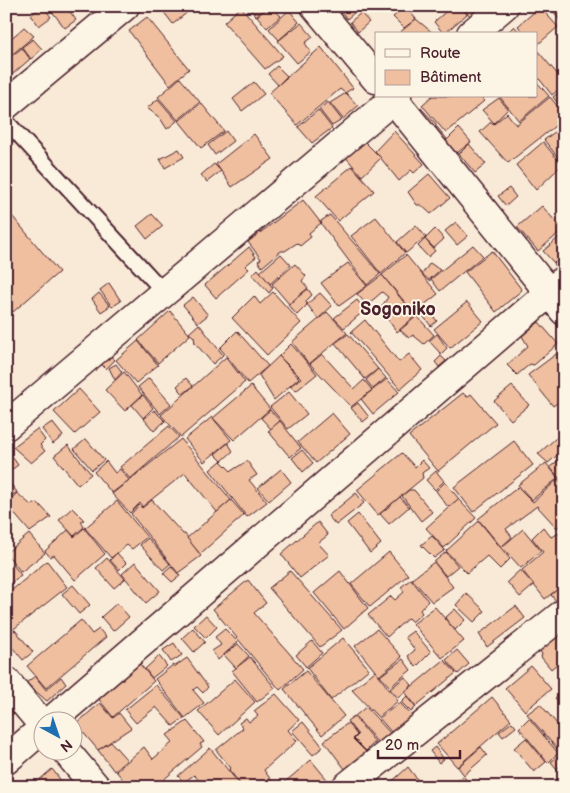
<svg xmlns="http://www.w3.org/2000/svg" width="570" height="793" font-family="'Balsamiq Sans',sans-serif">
	<rect width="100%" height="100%" fill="#f9ead7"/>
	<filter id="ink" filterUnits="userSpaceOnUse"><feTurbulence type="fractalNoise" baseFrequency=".02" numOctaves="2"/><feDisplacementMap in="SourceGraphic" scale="10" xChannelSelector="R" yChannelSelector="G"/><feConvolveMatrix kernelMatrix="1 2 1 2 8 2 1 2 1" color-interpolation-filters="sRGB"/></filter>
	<g filter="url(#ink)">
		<g fill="#efbf9f" stroke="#4a1f2b">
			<polygon points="43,6 51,17 39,26 31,15"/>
			<polygon points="53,6 66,6 76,20 65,28 50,9"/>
			<polygon points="159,6 195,6 173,24"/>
			<polygon points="247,6 268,6 256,16"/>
			<polygon points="270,6 281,16 267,28 257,16"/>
			<polygon points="326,6 362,6 347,19 339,9 333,15"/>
			<polygon points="405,6 416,19 404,28 393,17"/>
			<polygon points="452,6 460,6 467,14 444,34 434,22"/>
			<polygon points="461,6 479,6 479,8 470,16"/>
			<polygon points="549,6 564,6 564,25"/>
			<polygon points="241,7 283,56 265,69 224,22"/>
			<polygon points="540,7 558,27 536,46 536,34 524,34 518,26"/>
			<polygon points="289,10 299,22 279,40 269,29"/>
			<polygon points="361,13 369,22 358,32 350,22"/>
			<polygon points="147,17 189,69 170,85 129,31"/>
			<polygon points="416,19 434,34 398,34"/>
			<polygon points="301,23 313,37 305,43 311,52 297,63 278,41"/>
			<polygon points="514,26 521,34 506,34"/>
			<polygon points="24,27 34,36 8,58 6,43"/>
			<polygon points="564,35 564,46 558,40"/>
			<polygon points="33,39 42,49 31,59 22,47"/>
			<polygon points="321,47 353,88 345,93 340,89 297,125 269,93"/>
			<polygon points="22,48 30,59 6,80 6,60"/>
			<polygon points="537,50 564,82 564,85 552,95 536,75"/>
			<polygon points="277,66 287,76 278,85 268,74"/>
			<polygon points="180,78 200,102 178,120 158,97"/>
			<polygon points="536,81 549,96 519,121 499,96 536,96"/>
			<polygon points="254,82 264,94 242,111 233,99"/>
			<polygon points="564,88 564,111 553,97"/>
			<polygon points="346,93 358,106 343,119 330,103"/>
			<polygon points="432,96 481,96 484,101 446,133 422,105"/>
			<polygon points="550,97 564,114 564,119 508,163 480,132 491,122 494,124 507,113 516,125"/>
			<polygon points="499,98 508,109 494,123 482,110"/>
			<polygon points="158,99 177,121 167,129 160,118 147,108"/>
			<polygon points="328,102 342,120 332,126 319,109"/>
			<polygon points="201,103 224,131 201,148 179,121"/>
			<polygon points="420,107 437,125 428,133 413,113"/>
			<polygon points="318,110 332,128 312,143 298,127"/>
			<polygon points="564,125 564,165 544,140"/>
			<polygon points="437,127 447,139 438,145 428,134"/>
			<polygon points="459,128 471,142 457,153 445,142"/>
			<polygon points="226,131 233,141 215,155 208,145"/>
			<polygon points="394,131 424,164 414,173 411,170 399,181 375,151"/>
			<polygon points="254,134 273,159 232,187 216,164"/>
			<polygon points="360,137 381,158 362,176 343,154"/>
			<polygon points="543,142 562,165 536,190 516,165"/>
			<polygon points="469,144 486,164 475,173 459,154"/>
			<polygon points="179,149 184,157 165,168 160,159"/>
			<polygon points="214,164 221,171 207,182 201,175"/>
			<polygon points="352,166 374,191 338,221 316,196"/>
			<polygon points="429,174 450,198 431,214 421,205 417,205 408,192"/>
			<polygon points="509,188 516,197 506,206 498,196"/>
			<polygon points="303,200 321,223 309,233 311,237 300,246 297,243 285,251 281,251 262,267 258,261 261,259 248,242"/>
			<polygon points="542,206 563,230 538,251 517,227"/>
			<polygon points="8,211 59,272 13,312 6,304"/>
			<polygon points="152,214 163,226 147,239 137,226"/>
			<polygon points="330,215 380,274 367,285 322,225 321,221"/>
			<polygon points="376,217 405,253 381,274 351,236"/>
			<polygon points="456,222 468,236 457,245 445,231"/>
			<polygon points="416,225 426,237 406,253 397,242"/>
			<polygon points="435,229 444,239 434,248 425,239"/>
			<polygon points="564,233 564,255 554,263 543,251"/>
			<polygon points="425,239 435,251 428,257 418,246"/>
			<polygon points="473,245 483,256 440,291 431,279"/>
			<polygon points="249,247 256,257 245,266 249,269 216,298 205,285"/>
			<polygon points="492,251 522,290 496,312 465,272"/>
			<polygon points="281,254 291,265 270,284 260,272"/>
			<polygon points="406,255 438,294 414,313 382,275"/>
			<polygon points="564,256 564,267 560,270 554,264"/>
			<polygon points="348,263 367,286 339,306 321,283"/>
			<polygon points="430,263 440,270 430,279 430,281 422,274"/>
			<polygon points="295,264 306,276 302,281 308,288 289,304 272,284"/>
			<polygon points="258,269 273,288 269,293 252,275"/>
			<polygon points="382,275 415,316 397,332 380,309 388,297 382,292 367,305 357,294"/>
			<polygon points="109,283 121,301 112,307 100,290"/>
			<polygon points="308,289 312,295 306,301 307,305 297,315 288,305"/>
			<polygon points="273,292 301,323 267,355 232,318 254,296 260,304"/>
			<polygon points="99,293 110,306 101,312 92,299"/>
			<polygon points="320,293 332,306 318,319 307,304"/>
			<polygon points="193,297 208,315 198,323 183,305"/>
			<polygon points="357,300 365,310 344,328 334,318"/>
			<polygon points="467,302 483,321 450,348 434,329"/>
			<polygon points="170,311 190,335 158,363 138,340"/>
			<polygon points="429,311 437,321 431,326 423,316"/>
			<polygon points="327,312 347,333 309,364 292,342"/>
			<polygon points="417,316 434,335 424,344 413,335 409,338 400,330"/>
			<polygon points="365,320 399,362 409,354 422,370 400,389 351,332"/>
			<polygon points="539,322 558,344 534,365 530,364 517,375 507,365 528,346 522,336"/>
			<polygon points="199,324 223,355 213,364 195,343 194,337 189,333"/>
			<polygon points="237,331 268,366 248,383 220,348"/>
			<polygon points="348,334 378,369 365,379 335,343"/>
			<polygon points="437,334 447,348 441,354 429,341"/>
			<polygon points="138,341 158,365 136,383 116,360"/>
			<polygon points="291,344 317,374 296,391 290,386 301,378 279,356"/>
			<polygon points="563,349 564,398 553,406 528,375"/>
			<polygon points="107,353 115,360 106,369 98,361"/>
			<polygon points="322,354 354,389 364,380 372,390 351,407 310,364"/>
			<polygon points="279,356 299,378 274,400 259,375"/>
			<polygon points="441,356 446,361 439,367 435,362"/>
			<polygon points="226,357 245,382 181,437 161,415"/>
			<polygon points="116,364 122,372 115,380 109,368"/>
			<polygon points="378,369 386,378 373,389 366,380"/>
			<polygon points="124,372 142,395 125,411 105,390"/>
			<polygon points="149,378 171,404 160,414 138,387"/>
			<polygon points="186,378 193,386 183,394 177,386"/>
			<polygon points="387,379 399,392 373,414 361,399"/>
			<polygon points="251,386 270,409 234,440 213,418"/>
			<polygon points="512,386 529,405 511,420 494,401"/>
			<polygon points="79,389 100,412 75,434 54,412"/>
			<polygon points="289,392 307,414 288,429 270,407"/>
			<polygon points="463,393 467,397 471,394 496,423 438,471 409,436"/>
			<polygon points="143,395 153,408 143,418 132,405"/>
			<polygon points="358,403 369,417 363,422 351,408"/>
			<polygon points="154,410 165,421 154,431 144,419"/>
			<polygon points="270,410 280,421 271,429 261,418"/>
			<polygon points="332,413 350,434 316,463 298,442"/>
			<polygon points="212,417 231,440 204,462 185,439"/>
			<polygon points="280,421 301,448 290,457 268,431"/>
			<polygon points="52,422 63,436 53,444 42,429"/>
			<polygon points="169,426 179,437 130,479 120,467"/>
			<polygon points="37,429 45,440 40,445 45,451 31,463 13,447"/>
			<polygon points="564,431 564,450 548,463 538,454"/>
			<polygon points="86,439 104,460 92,470 74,449"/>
			<polygon points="181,439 231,500 217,512 185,473 142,507 140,503 130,513 112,494"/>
			<polygon points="514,441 533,465 473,512 454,487"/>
			<polygon points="228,443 233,451 222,461 215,454"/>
			<polygon points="68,445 91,474 78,485 54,456"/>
			<polygon points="302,450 313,463 303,472 292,458"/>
			<polygon points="8,451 18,465 6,474 6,452"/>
			<polygon points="402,453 415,467 422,460 429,468 422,473 423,478 378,515 357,490"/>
			<polygon points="564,456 564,484 550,467"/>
			<polygon points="106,461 115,473 120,469 129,480 112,493 94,472"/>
			<polygon points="221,461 231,471 247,461 257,475 249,480 267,502 247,517 210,470"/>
			<polygon points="546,463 558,478 532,500 518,485"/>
			<polygon points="281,469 291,482 269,501 258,488"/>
			<polygon points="436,471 444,481 435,490 426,480"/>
			<polygon points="6,478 17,492 6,500"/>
			<polygon points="558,479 564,486 564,521 557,528 537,506 506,529 512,537 501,547 478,519 518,487 533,502"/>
			<polygon points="445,482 459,499 448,507 436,491"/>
			<polygon points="409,490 414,490 432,512 421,521 402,496"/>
			<polygon points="17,493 31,505 38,503 51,517 30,532 6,504"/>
			<polygon points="356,493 364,503 336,525 328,516"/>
			<polygon points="400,497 409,507 389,524 380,514"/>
			<polygon points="458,499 476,518 444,548 426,528"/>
			<polygon points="152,500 183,534 185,534 201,556 178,573 131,514 139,505 142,508"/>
			<polygon points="231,500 244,515 200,554 187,538"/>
			<polygon points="117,501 147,537 132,549 127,545 111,558 85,528"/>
			<polygon points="72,508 84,520 81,521 84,527 74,536 59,520"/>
			<polygon points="358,514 381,544 370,553 347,523"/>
			<polygon points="479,521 510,559 500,569 487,556 467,573 446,551"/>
			<polygon points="318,522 328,535 318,543 329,555 300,578 281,554"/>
			<polygon points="543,527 551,537 564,531 564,584 545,599 522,570 543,552 532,538"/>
			<polygon points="84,528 105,554 75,580 54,555 50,557 45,551 68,530 74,537"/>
			<polygon points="523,529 541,551 521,568 502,547"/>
			<polygon points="29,534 45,553 21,572 6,553"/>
			<polygon points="432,536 445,550 434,558 421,545"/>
			<polygon points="148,538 170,564 163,570 140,545"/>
			<polygon points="389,552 408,575 370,607 351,584"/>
			<polygon points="446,552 458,566 446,576 434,562"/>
			<polygon points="117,553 126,563 119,570 110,560"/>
			<polygon points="107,558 125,579 114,588 96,568"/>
			<polygon points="47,561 67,587 6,635 6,595"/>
			<polygon points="135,562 160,591 146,603 122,574"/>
			<polygon points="434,562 453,587 432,602 412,579"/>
			<polygon points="13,565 21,575 11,583 6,577 6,570"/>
			<polygon points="171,566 180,576 172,582 163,573"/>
			<polygon points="520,570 534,585 520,597 507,582"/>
			<polygon points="290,571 342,630 320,647 269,588"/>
			<polygon points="340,571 368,608 344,629 314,593"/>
			<polygon points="411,579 428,601 420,610 422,613 412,622 408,618 387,637 368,615 391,596 395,600 404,592 401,587"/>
			<polygon points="248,580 266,603 254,613 303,669 280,690 213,609"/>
			<polygon points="73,585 90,605 79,614 62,594"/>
			<polygon points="560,587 564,596 557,602 551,595"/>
			<polygon points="466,593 485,611 474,622 456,605"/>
			<polygon points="117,603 129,617 113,631 101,617"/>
			<polygon points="516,606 525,618 487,647 479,634"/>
			<polygon points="435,607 464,641 442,658 413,624"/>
			<polygon points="455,609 465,620 455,630 445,618"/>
			<polygon points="206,615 217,627 206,638 194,626"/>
			<polygon points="81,620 92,634 99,629 106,637 46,688 27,666"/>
			<polygon points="193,628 205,642 194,652 182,638"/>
			<polygon points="225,629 238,642 218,660 212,651 221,645 215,637"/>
			<polygon points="377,629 402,657 379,676 355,646"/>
			<polygon points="15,630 33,652 23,660 6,640 6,637"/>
			<polygon points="557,630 564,637 560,643 564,647 564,658 551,669 541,657 542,654 538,648"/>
			<polygon points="413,631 431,652 416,667 408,656 415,650 405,637"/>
			<polygon points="343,638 369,669 331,700 307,668"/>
			<polygon points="312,641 322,653 306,667 296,655"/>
			<polygon points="6,642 13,648 7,654 6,654"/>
			<polygon points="174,643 182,655 171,662 163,650"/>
			<polygon points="238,644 249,656 236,668 224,655"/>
			<polygon points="457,650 469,664 458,674 446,660"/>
			<polygon points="159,656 167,666 152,678 145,669"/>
			<polygon points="250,657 275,688 257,702 232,671"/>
			<polygon points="187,658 208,687 203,693 197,687 193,690 204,703 185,718 155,679 173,665 174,667"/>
			<polygon points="403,659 411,670 390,687 380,676"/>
			<polygon points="444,660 456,673 416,706 405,692"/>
			<polygon points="139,663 154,681 113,717 97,697"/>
			<polygon points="531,666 551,689 525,711 505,688"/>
			<polygon points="306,671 344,716 322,735 284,689"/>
			<polygon points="375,671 398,701 378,717 352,690"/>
			<polygon points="35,676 46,690 61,677 66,684 47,701 26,683"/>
			<polygon points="405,677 412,685 398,698 390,689"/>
			<polygon points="235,679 255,702 219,735 198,711"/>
			<polygon points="156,685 184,718 173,726 156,707 136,723 125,710"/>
			<polygon points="564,691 564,708 555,698"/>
			<polygon points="276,694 299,720 288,730 297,741 264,770 276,787 243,787 229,770 231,768 216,750 243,728 239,723 246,718 249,722 258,716 254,711"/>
			<polygon points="407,696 416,707 411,712 401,702"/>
			<polygon points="492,697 511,720 457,767 437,744"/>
			<polygon points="100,703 113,718 119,713 131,728 98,750 76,724"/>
			<polygon points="400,703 412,716 392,733 379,718"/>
			<polygon points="6,704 14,713 7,718 11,723 6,727"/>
			<polygon points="540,704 564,732 564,757 527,714"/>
			<polygon points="366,707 391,734 378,743 355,716"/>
			<polygon points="354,716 375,742 366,751 354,739 358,735 347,721"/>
			<polygon points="529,718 558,753 548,763 519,728"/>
			<polygon points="187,721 204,742 200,744 202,747 155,787 129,787 116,771 144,747 153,759 173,742 167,735"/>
			<polygon points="303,722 323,747 313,755 292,731"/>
			<polygon points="512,722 516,727 503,737 499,732"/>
			<polygon points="348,723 357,735 353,739 366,752 345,769 324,741"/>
			<polygon points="526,738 546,762 534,772 514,748"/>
			<polygon points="111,742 127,760 114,771 98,750"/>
			<polygon points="435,747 444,759 439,763 430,751"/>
			<polygon points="481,747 487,755 464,775 458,767"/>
			<polygon points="210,748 241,786 241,787 205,787 194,775 184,782 178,776"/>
			<polygon points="558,756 564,763 557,769 551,762"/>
			<polygon points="311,760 330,783 325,787 279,787"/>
			<polygon points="408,767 420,783 415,787 386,787"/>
			<polygon points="52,769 66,787 31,787"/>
			<polygon points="463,776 473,787 451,787"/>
			<polygon points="564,777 564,787 552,787"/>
			<polygon points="196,780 202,787 187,787"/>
		</g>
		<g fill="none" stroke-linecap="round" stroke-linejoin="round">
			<defs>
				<polyline id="service" points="6,121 165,293"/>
				<g id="minor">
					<polyline points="315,6 376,79"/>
					<polyline points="471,34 504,6"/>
					<polyline points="391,96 564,311"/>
					<polyline points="6,105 125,6"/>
					<polyline points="6,426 397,96"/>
					<polyline points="6,681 42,724"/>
					<polyline points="52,720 564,280"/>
					<polyline points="65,750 96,787"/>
					<polyline points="6,760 42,729"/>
					<polyline points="346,787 564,613"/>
				</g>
			</defs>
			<use href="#service" stroke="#4a1f2b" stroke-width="18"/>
			<use href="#minor" stroke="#4a1f2b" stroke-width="31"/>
			<use href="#service" stroke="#fcf5e5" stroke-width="14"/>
			<use href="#minor" stroke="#fcf5e5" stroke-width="28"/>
		</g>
	</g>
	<g text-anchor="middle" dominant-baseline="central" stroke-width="4" stroke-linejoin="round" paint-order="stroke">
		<g font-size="18" font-weight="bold" fill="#4a1f2b" stroke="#fcf5e5">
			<text x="398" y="309">Sogoniko</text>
		</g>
	</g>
	<rect width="570" height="793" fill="none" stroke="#fcf5e5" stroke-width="25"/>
	<rect x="12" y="12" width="545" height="768" fill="none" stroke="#4a1f2b" stroke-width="2" filter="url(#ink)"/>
	<rect x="375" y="32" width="162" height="65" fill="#fcf5e5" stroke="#b59f9b"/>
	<rect x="385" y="49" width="25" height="8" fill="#fcf5e5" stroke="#b59f9b"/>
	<text x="420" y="58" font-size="15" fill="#4a1f2b">Route</text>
	<rect x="385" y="70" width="25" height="15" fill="#efbf9f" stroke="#b59f9b"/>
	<text x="420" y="82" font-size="15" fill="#4a1f2b">Bâtiment</text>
	<g transform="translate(58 736) rotate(140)"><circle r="24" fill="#fcf5e5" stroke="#b59f9b"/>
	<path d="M0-4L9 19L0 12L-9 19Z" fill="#1f6fb2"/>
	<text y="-8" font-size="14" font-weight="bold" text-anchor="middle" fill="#4a1f2b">N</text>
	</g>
	<path d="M378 750v8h82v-8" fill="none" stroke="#4a1f2b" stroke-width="2.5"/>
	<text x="385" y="750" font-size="15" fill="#4a1f2b" stroke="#fcf5e5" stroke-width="4" paint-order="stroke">20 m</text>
</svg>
